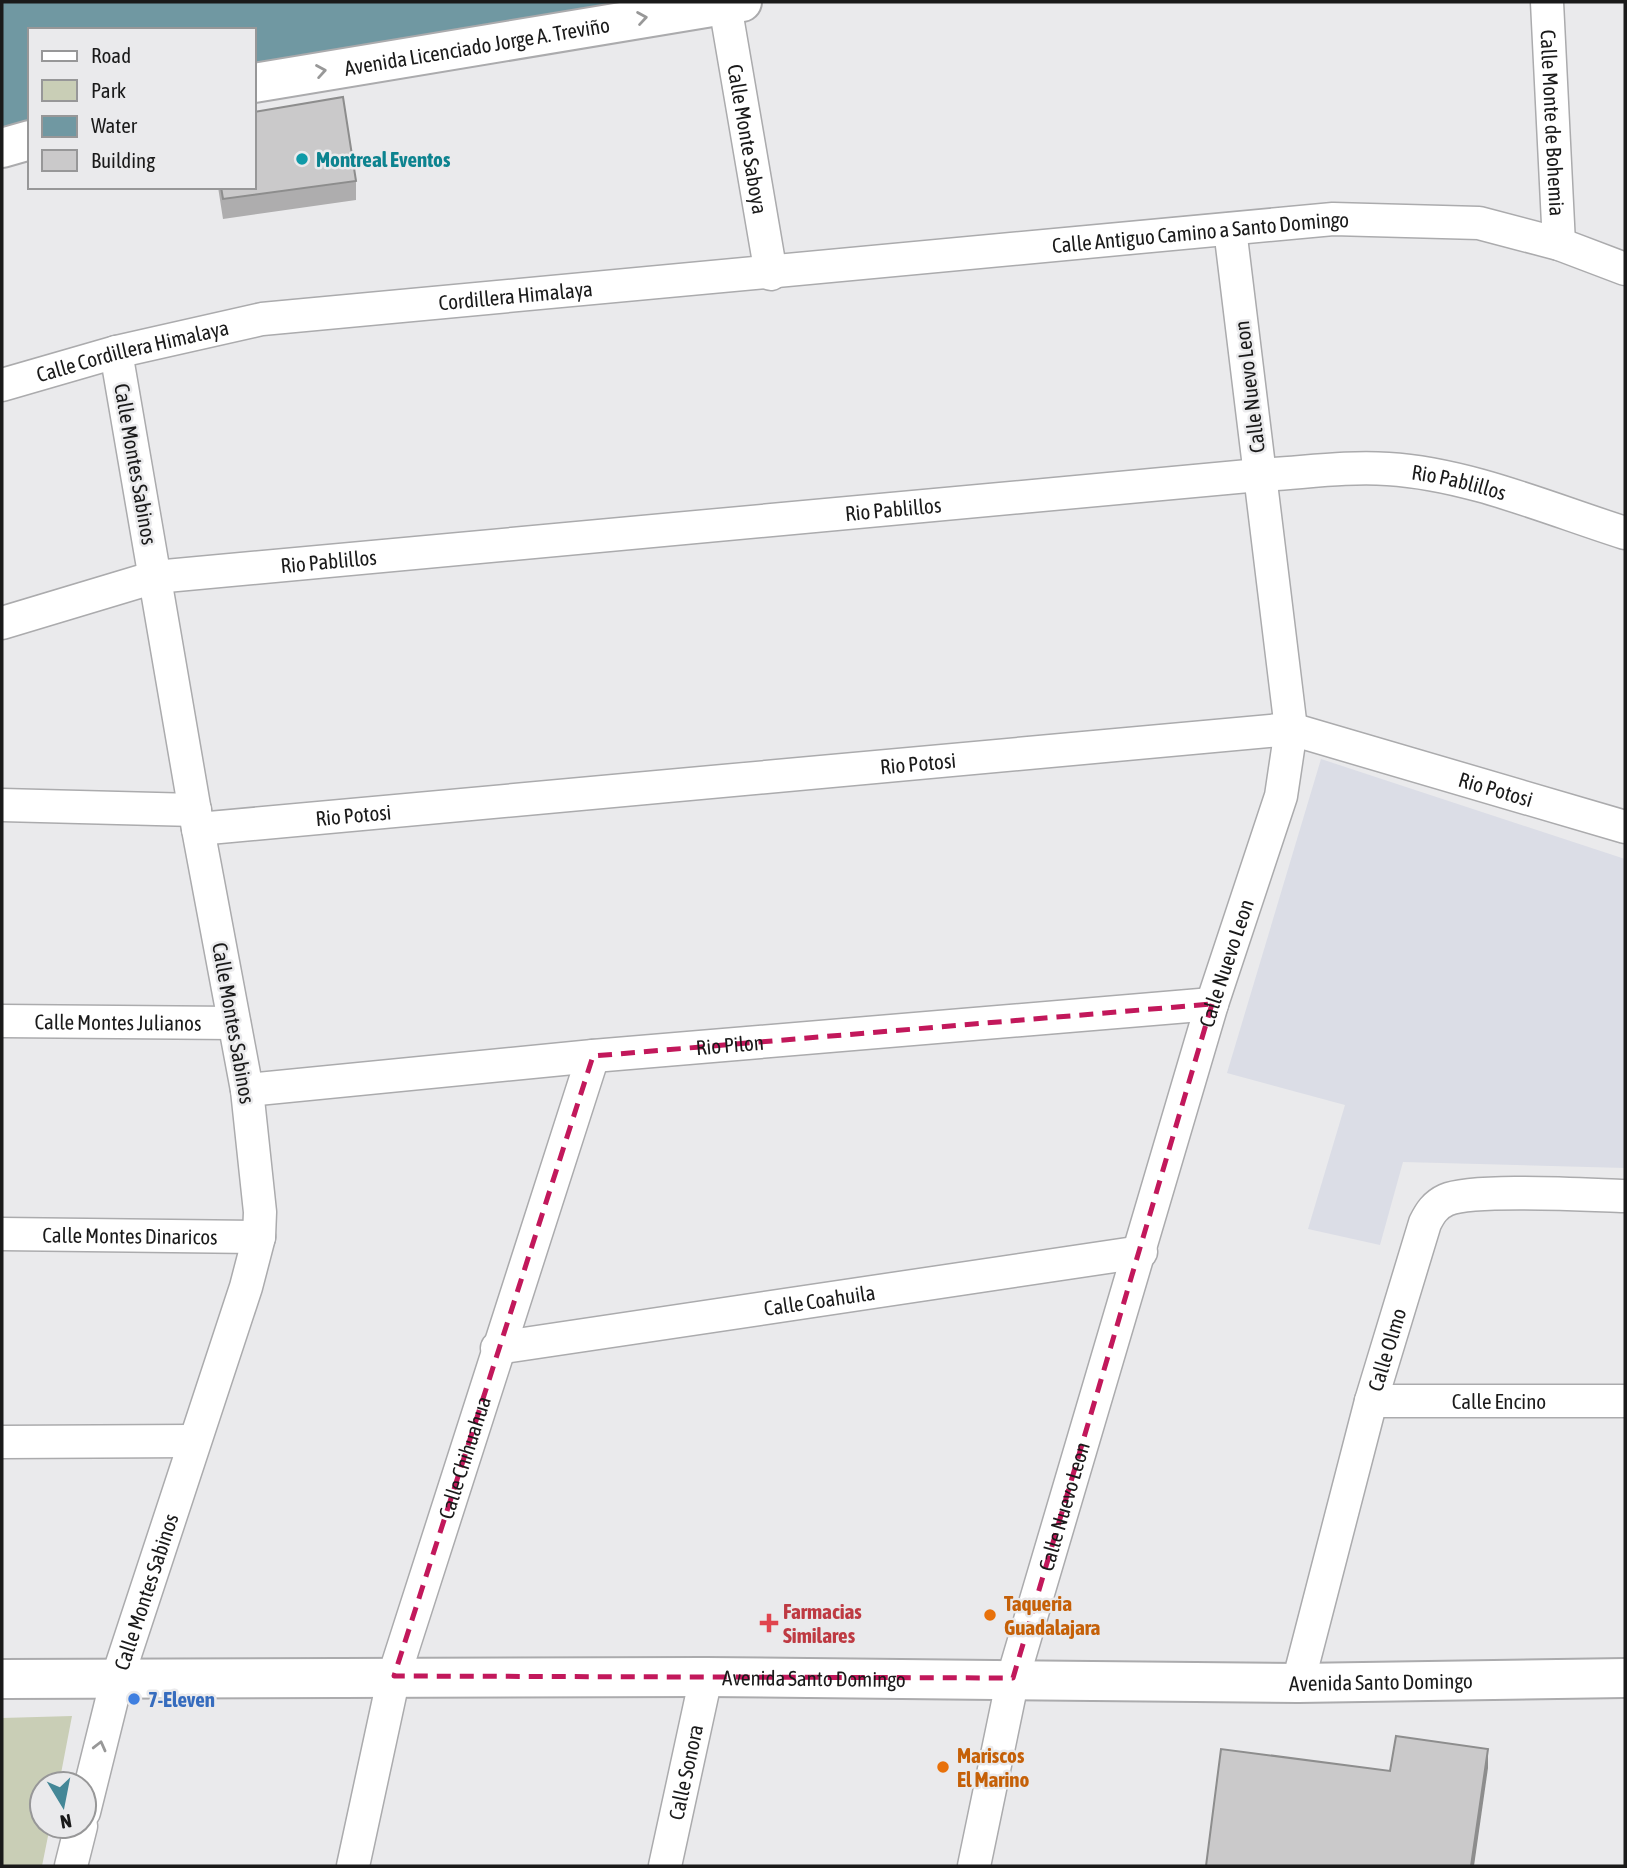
<svg xmlns="http://www.w3.org/2000/svg" width="1627" height="1868" font-family="'Asap Condensed',sans-serif">
	<rect width="100%" height="100%" fill="#eaeaec"/>
	<polygon fill="#dbdde6" points="1321,759 1625,859 1625,1168 1403,1162 1380,1245 1308,1229 1345,1105 1227,1073"/>
	<polygon fill="#c9ceb6" points="72,1716 59,1784 42,1784 42,1826 50,1826 42,1866 2,1866 2,1718"/>
	<polygon fill="#7098a2" points="2,2 743,2 254,83 254,30 30,30 30,140 2,148"/>
	<g fill="none" stroke-linecap="round" stroke-linejoin="round">
		<defs>
			<g id="minor">
				<path id="s1" d="M1547 2 1559 244"/>
				<path id="s2" d="M725 5 771 274"/>
				<path id="s3" d="M2 385 116 352 262 319 1333 219 1479 223 1559 244 1625 269"/>
				<path id="s4" d="M2 623 155 577 1259 475C1301 473 1346 466 1388 469 1469 474 1549 509 1625 533"/>
				<polyline points="2,805 195,810"/>
				<path id="s5" d="M198 829 1291 729 1625 827"/>
				<path id="s6" d="M2 1021 234 1023"/>
				<path id="s7" d="M247 1090 593 1056 1212 1004"/>
				<path id="s8" d="M2 1234 259 1237"/>
				<path id="s9" d="M497 1348 1141 1252"/>
				<path id="s10" d="M1371 1401H1625"/>
				<polyline points="2,1442 193,1441"/>
				<path id="s11" d="M1298 1683 1371 1401 1425 1223C1430 1213 1435 1205 1446 1200 1473 1188 1589 1195 1625 1196"/>
				<path id="s12" d="M84 1812 117 1679 246 1287 259 1237 260 1212 247 1090 198 829 116 352"/>
				<polyline points="71,1866 81,1826"/>
				<path id="s13" d="M353 1866 394 1676 593 1056"/>
				<path id="s14" d="M665 1866 706 1677"/>
				<path id="s15" d="M974 1866 1013 1678 1212 1004 1281 796 1291 729 1230 229"/>
			</g>
			<g id="major">
				<path id="s16" d="M254 83 742 2"/>
				<polyline points="2,148 30,140"/>
				<path id="s17" d="M2 1679 706 1677 1298 1683 1625 1678"/>
			</g>
		</defs>
		<use href="#minor" stroke="#ababad" stroke-width="35"/>
		<use href="#major" stroke="#ababad" stroke-width="42"/>
		<use href="#minor" stroke="#fff" stroke-width="32"/>
		<use href="#major" stroke="#fff" stroke-width="38"/>
	</g>
	<polygon fill="#aeadae" points="356,181 356,200 223,219 218,187 254,187"/>
	<polygon fill="#8d8d8d" points="1488,1749 1488,1768 1474,1866 1471,1866"/>
	<g fill="#cac9ca" stroke="#8d8d8d" stroke-width="2">
		<polygon points="343,97 356,181 223,199 221,187 254,187 254,112"/>
		<polygon points="1396,1736 1488,1749 1471,1866 1206,1866 1221,1749 1390,1771"/>
	</g>
	<defs><path id="oneway-chevron" d="M-2-3.5L2.5 0L-2 3.5" fill="none" stroke-width="1.6" stroke-linecap="round" stroke-linejoin="round" transform="scale(1.75)"/></defs>
	<g stroke="#989898">
		<use href="#oneway-chevron" transform="translate(642 18) rotate(-9)"/>
		<use href="#oneway-chevron" transform="translate(321 71) rotate(-10)"/>
		<use href="#oneway-chevron" transform="translate(100 1746) rotate(-76)"/>
	</g>
	<path fill="none" stroke="#c2185b" stroke-width="5" stroke-dasharray="14 9" stroke-linejoin="round" d="M1212 1004 1013 1678 394 1676 593 1056Z"/>
	<circle fill="#0f9aa8" stroke="#eaeaec" stroke-width="2.5" cx="302" cy="159" r="7"/>
	<g fill="#e8710a" stroke="#eaeaec" stroke-width="2.5">
		<circle cx="990" cy="1615" r="7"/>
		<circle cx="943" cy="1767" r="7"/>
	</g>
	<path fill="#e0444e" stroke="#eaeaec" stroke-width="2.5" d="M765.5 1612.5h7v7h7v7h-7v7h-7v-7h-7v-7h7z"/>
	<circle fill="#3f7fe0" stroke="#eaeaec" stroke-width="2.5" cx="134" cy="1699" r="7"/>
	<g text-anchor="middle" dominant-baseline="central" stroke-width="5" stroke-linejoin="round" paint-order="stroke">
		<g font-size="21" fill="#1a1a1a" stroke="#eaeaec">
			<text stroke="none"><textPath href="#s16" startOffset="226">Avenida Licenciado Jorge A. Treviño</textPath></text>
			<text stroke="none"><textPath href="#s1" startOffset="121">Calle Monte de Bohemia</textPath></text>
			<text stroke="none"><textPath href="#s2" startOffset="136">Calle Monte Saboya</textPath></text>
			<text stroke="none"><textPath href="#s3" startOffset="1211">Calle Antiguo Camino a Santo Domingo</textPath></text>
			<text stroke="none"><textPath href="#s3" startOffset="523">Cordillera Himalaya</textPath></text>
			<text stroke="none"><textPath href="#s3" startOffset="135">Calle Cordillera Himalaya</textPath></text>
			<text transform="translate(1249 387) rotate(-97)">Calle Nuevo Leon</text>
			<text transform="translate(136 464) rotate(80)">Calle Montes Sabinos</text>
			<text stroke="none"><textPath href="#s4" startOffset="1470">Rio Pablillos</textPath></text>
			<text stroke="none"><textPath href="#s4" startOffset="901">Rio Pablillos</textPath></text>
			<text stroke="none"><textPath href="#s4" startOffset="334">Rio Pablillos</textPath></text>
			<text stroke="none"><textPath href="#s5" startOffset="723">Rio Potosi</textPath></text>
			<text stroke="none"><textPath href="#s5" startOffset="1311">Rio Potosi</textPath></text>
			<text stroke="none"><textPath href="#s5" startOffset="156">Rio Potosi</textPath></text>
			<text stroke="none"><textPath href="#s15" startOffset="938">Calle Nuevo Leon</textPath></text>
			<text stroke="none"><textPath href="#s6" startOffset="116">Calle Montes Julianos</textPath></text>
			<text transform="translate(234 1023) rotate(80)">Calle Montes Sabinos</text>
			<text stroke="none"><textPath href="#s7" startOffset="485">Rio Pilon</textPath></text>
			<text stroke="none"><textPath href="#s8" startOffset="128">Calle Montes Dinaricos</textPath></text>
			<text stroke="none"><textPath href="#s9" startOffset="326">Calle Coahuila</textPath></text>
			<text stroke="none"><textPath href="#s11" startOffset="345">Calle Olmo</textPath></text>
			<text stroke="none"><textPath href="#s10" startOffset="128">Calle Encino</textPath></text>
			<text stroke="none"><textPath href="#s13" startOffset="424">Calle Chihuahua</textPath></text>
			<text stroke="none"><textPath href="#s15" startOffset="371">Calle Nuevo Leon</textPath></text>
			<text stroke="none"><textPath href="#s12" startOffset="229">Calle Montes Sabinos</textPath></text>
			<text stroke="none"><textPath href="#s17" startOffset="812">Avenida Santo Domingo</textPath></text>
			<text stroke="none"><textPath href="#s17" startOffset="1379">Avenida Santo Domingo</textPath></text>
			<text stroke="none"><textPath href="#s14" startOffset="96">Calle Sonora</textPath></text>
		</g>
		<g font-size="21" font-weight="bold" fill="#0d838f" stroke="#eaeaec" text-anchor="start">
			<text x="316" y="159">Montreal Eventos</text>
		</g>
		<g font-size="21" font-weight="bold" fill="#c56008" stroke="#eaeaec" text-anchor="start">
			<text x="1004" y="1603">Taqueria<tspan x="1004" dy="24">Guadalajara</tspan></text>
			<text x="957" y="1755">Mariscos<tspan x="957" dy="24">El Marino</tspan></text>
		</g>
		<g font-size="21" font-weight="bold" fill="#be3a42" stroke="#eaeaec" text-anchor="start">
			<text x="783" y="1611">Farmacias<tspan x="783" dy="24">Similares</tspan></text>
		</g>
		<g font-size="21" font-weight="bold" fill="#366cbe" stroke="#eaeaec" text-anchor="start">
			<text x="148" y="1699">7-Eleven</text>
		</g>
	</g>
	<rect width="1627" height="1868" fill="none" stroke="#1a1a1a" stroke-width="7"/>
	<rect x="28" y="28" width="228" height="161" fill="#eaeaec" stroke="#979798" stroke-width="2"/>
	<rect x="42" y="51" width="35" height="10" fill="#ffffff" stroke="#979798" stroke-width="2"/>
	<text x="91" y="63" font-size="21" fill="#1a1a1a">Road</text>
	<rect x="42" y="80" width="35" height="21" fill="#c9ceb6" stroke="#979798" stroke-width="2"/>
	<text x="91" y="98" font-size="21" fill="#1a1a1a">Park</text>
	<rect x="42" y="116" width="35" height="21" fill="#7098a2" stroke="#979798" stroke-width="2"/>
	<text x="91" y="133" font-size="21" fill="#1a1a1a">Water</text>
	<rect x="42" y="150" width="35" height="21" fill="#cac9ca" stroke="#979798" stroke-width="2"/>
	<text x="91" y="168" font-size="21" fill="#1a1a1a">Building</text>
	<g transform="translate(63 1805) rotate(170)"><circle r="33" fill="#eaeaec" stroke="#979798" stroke-width="2"/>
	<path d="M0-5L12 26L0 18L-12 26Z" fill="#448797"/>
	<text y="-10" font-size="19" font-weight="bold" text-anchor="middle" fill="#1a1a1a">N</text>
	</g>
</svg>
